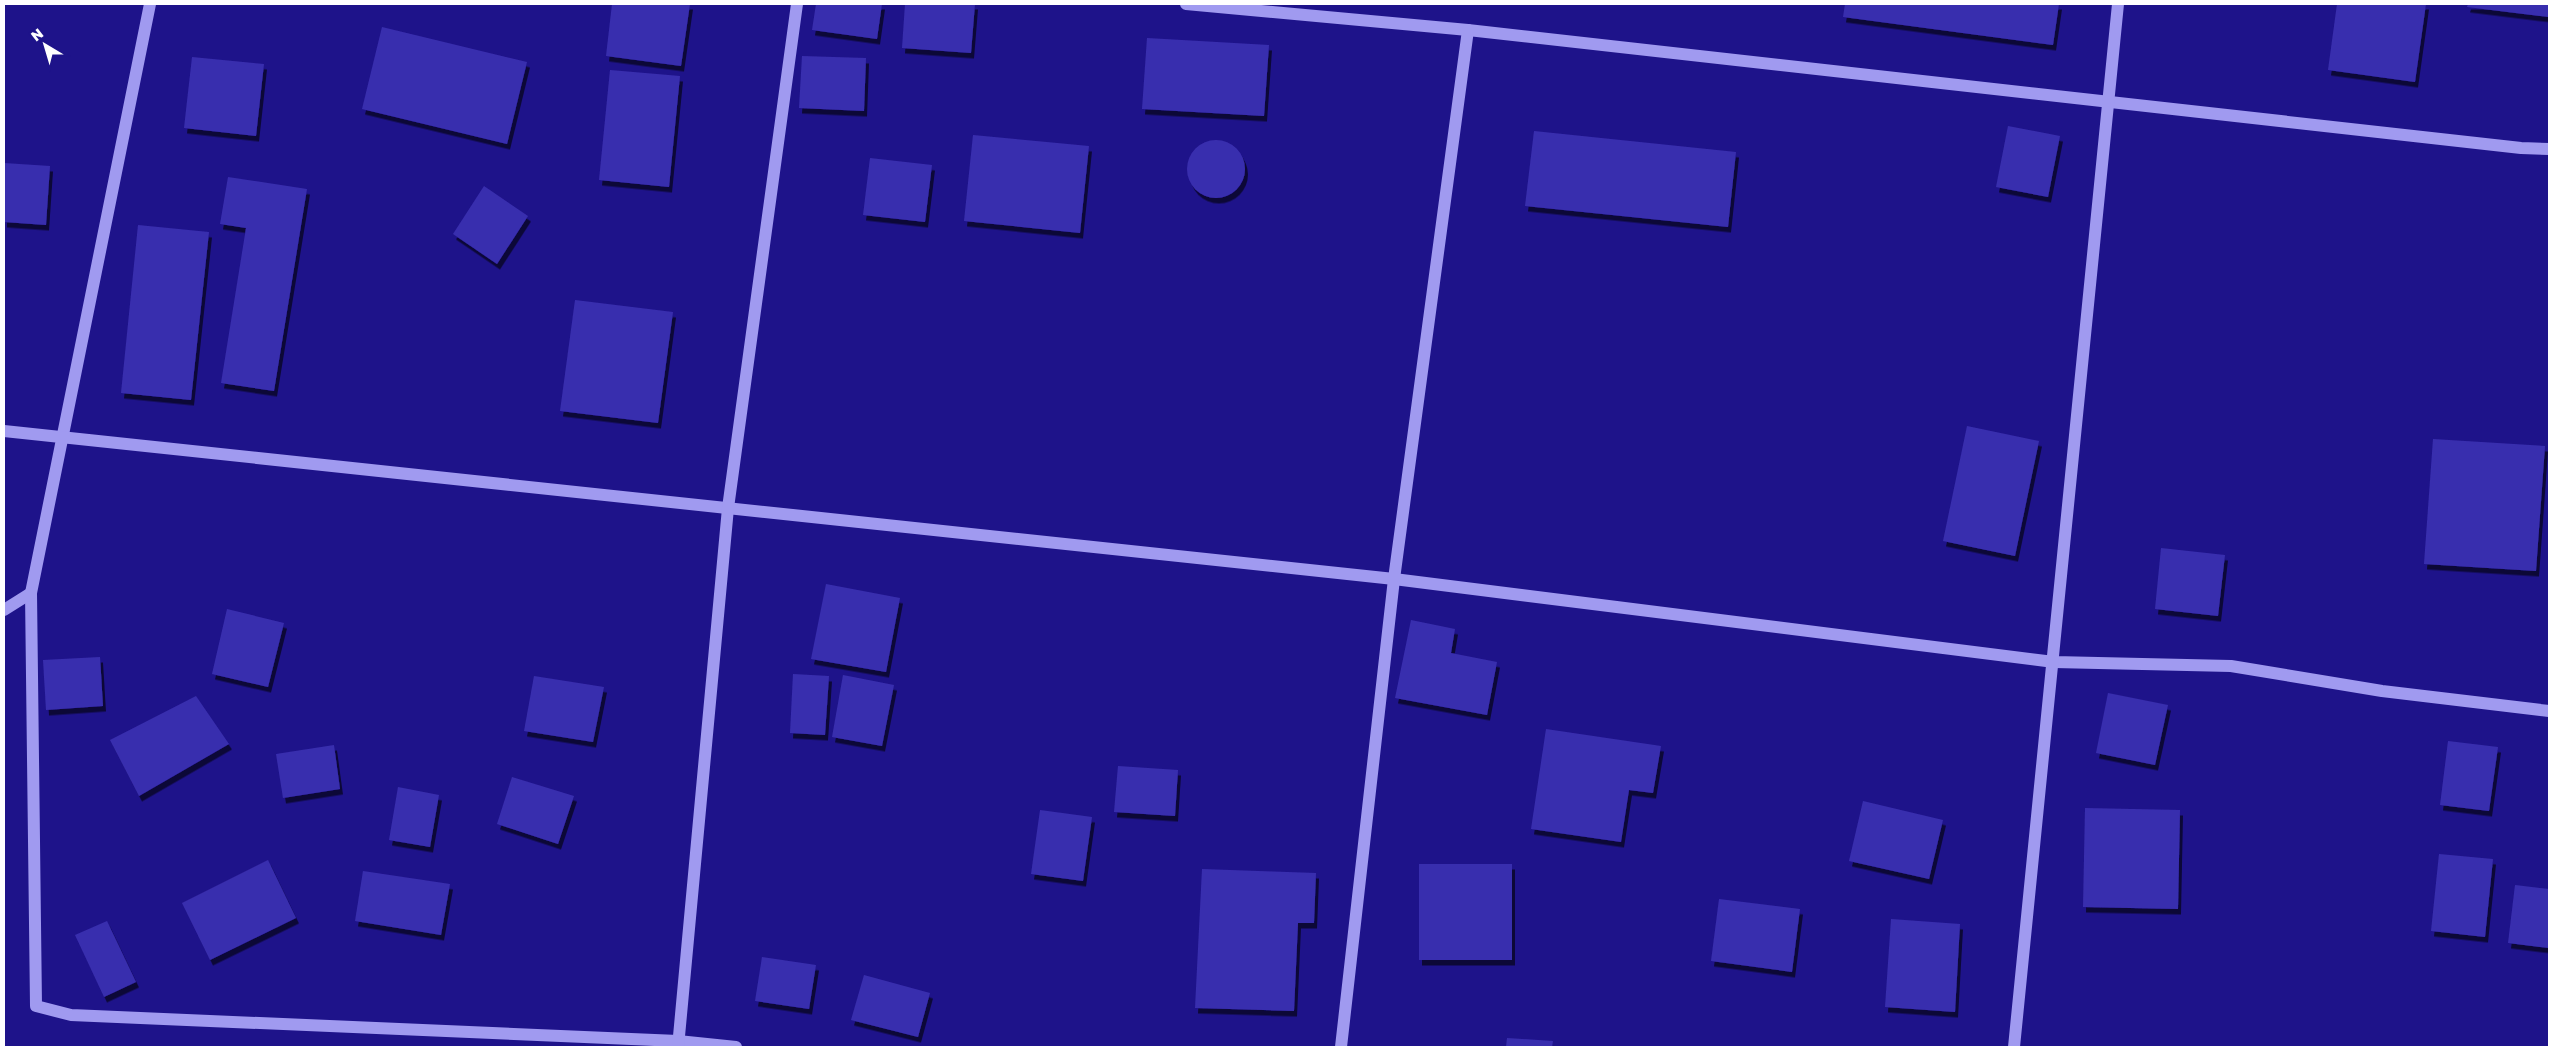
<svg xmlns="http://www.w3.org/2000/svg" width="2553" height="1051" font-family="'Golos Text',sans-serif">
	<defs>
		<filter id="shadow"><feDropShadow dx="3" dy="5.5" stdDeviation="0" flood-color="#0009"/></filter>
	</defs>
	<rect width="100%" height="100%" fill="#1e138a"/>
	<g fill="#392eae" filter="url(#shadow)">
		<polygon points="612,4 690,4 681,66 606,56"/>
		<polygon points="816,4 882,4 877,39 812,30"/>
		<polygon points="905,4 975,4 971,53 902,48"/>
		<polygon points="1845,4 2059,4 2053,45 1843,17"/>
		<polygon points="2337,4 2426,4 2415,82 2328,70"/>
		<polygon points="2468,4 2549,4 2549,17 2467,7"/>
		<polygon points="382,27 527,62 507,144 362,109"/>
		<polygon points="1147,38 1269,45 1264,116 1142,109"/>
		<polygon points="802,56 866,58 864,111 799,108"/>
		<polygon points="192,57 264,64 256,136 184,128"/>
		<polygon points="610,70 680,76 669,187 599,180"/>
		<polygon points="2008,126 2060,136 2048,197 1996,187"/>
		<polygon points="1534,131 1736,152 1728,227 1525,206"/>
		<polygon points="973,135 1089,146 1080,233 964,221"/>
		<circle cx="1216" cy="169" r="29"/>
		<polygon points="870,158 932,165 925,222 863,215"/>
		<polygon points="4,163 50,166 46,225 4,222"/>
		<polygon points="228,177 307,189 274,391 221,383 246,228 220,224"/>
		<polygon points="484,186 528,216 497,264 453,234"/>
		<polygon points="138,225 209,232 191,400 121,393"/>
		<polygon points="575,300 673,312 658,423 560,411"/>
		<polygon points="1967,426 2039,441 2015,556 1943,541"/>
		<polygon points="2433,439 2545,446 2536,571 2424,564"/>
		<polygon points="2161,548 2225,555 2218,616 2155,609"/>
		<polygon points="826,584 900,598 886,672 811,659"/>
		<polygon points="227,609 284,623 268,687 212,674"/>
		<polygon points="1411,620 1455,629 1451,653 1497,662 1487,715 1395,698"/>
		<polygon points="100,657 103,706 46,710 43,660"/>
		<polygon points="793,674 829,676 825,735 790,733"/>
		<polygon points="843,675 894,685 882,746 832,737"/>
		<polygon points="534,676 604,687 593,742 524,731"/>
		<polygon points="2108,693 2168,705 2155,765 2096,753"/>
		<polygon points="196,696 229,744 139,796 110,740"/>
		<polygon points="1546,729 1661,746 1653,793 1629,790 1621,842 1531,829"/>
		<polygon points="2448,741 2498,747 2489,811 2440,805"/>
		<polygon points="334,745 340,789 283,798 276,754"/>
		<polygon points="1118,766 1178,770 1175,816 1114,812"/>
		<polygon points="512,777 574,796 558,844 497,824"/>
		<polygon points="398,787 439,795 430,847 389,840"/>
		<polygon points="1863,801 1943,820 1929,879 1849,861"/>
		<polygon points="2085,808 2180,810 2178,909 2083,907"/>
		<polygon points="1040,810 1092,817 1083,881 1031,874"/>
		<polygon points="2439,854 2493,859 2485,937 2431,931"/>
		<polygon points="268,860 296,918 210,960 182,903"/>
		<rect x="1419" y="864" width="93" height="96"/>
		<polygon points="1202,869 1316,873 1314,923 1298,923 1294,1011 1195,1008"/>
		<polygon points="363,871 450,884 441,935 355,921"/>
		<polygon points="2515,885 2549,889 2549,948 2508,943"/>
		<polygon points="1719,899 1800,909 1792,972 1711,961"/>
		<polygon points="1891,919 1960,924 1955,1012 1885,1007"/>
		<polygon points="107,921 136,982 104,997 75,935"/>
		<polygon points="762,957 816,965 809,1009 755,1001"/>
		<polygon points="864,975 930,993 918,1037 851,1020"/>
		<polygon points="1507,1038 1553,1041 1552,1047 1506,1047"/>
	</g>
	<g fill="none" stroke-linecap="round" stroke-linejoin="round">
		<g stroke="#a09af0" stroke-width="12">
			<polyline points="150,4 31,593 36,1006 71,1015 678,1041 736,1047"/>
			<polyline points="1186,4 1468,30 2521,148 2549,149"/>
			<polyline points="4,431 1394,579 2054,662 2231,666 2382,691 2549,711"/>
			<polyline points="4,610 31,593"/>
			<polyline points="678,1047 728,508 797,4"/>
			<polyline points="1341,1047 1394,579 1468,30"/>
			<polyline points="2014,1047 2118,4"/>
		</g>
	</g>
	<rect width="2553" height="1051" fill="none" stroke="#ffffff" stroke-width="10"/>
	<g transform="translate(45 45) rotate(322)" stroke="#1e138a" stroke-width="4" paint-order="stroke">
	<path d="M0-4L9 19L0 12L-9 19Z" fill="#ffffff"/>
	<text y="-8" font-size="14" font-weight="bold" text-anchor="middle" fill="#ffffff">N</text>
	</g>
</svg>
